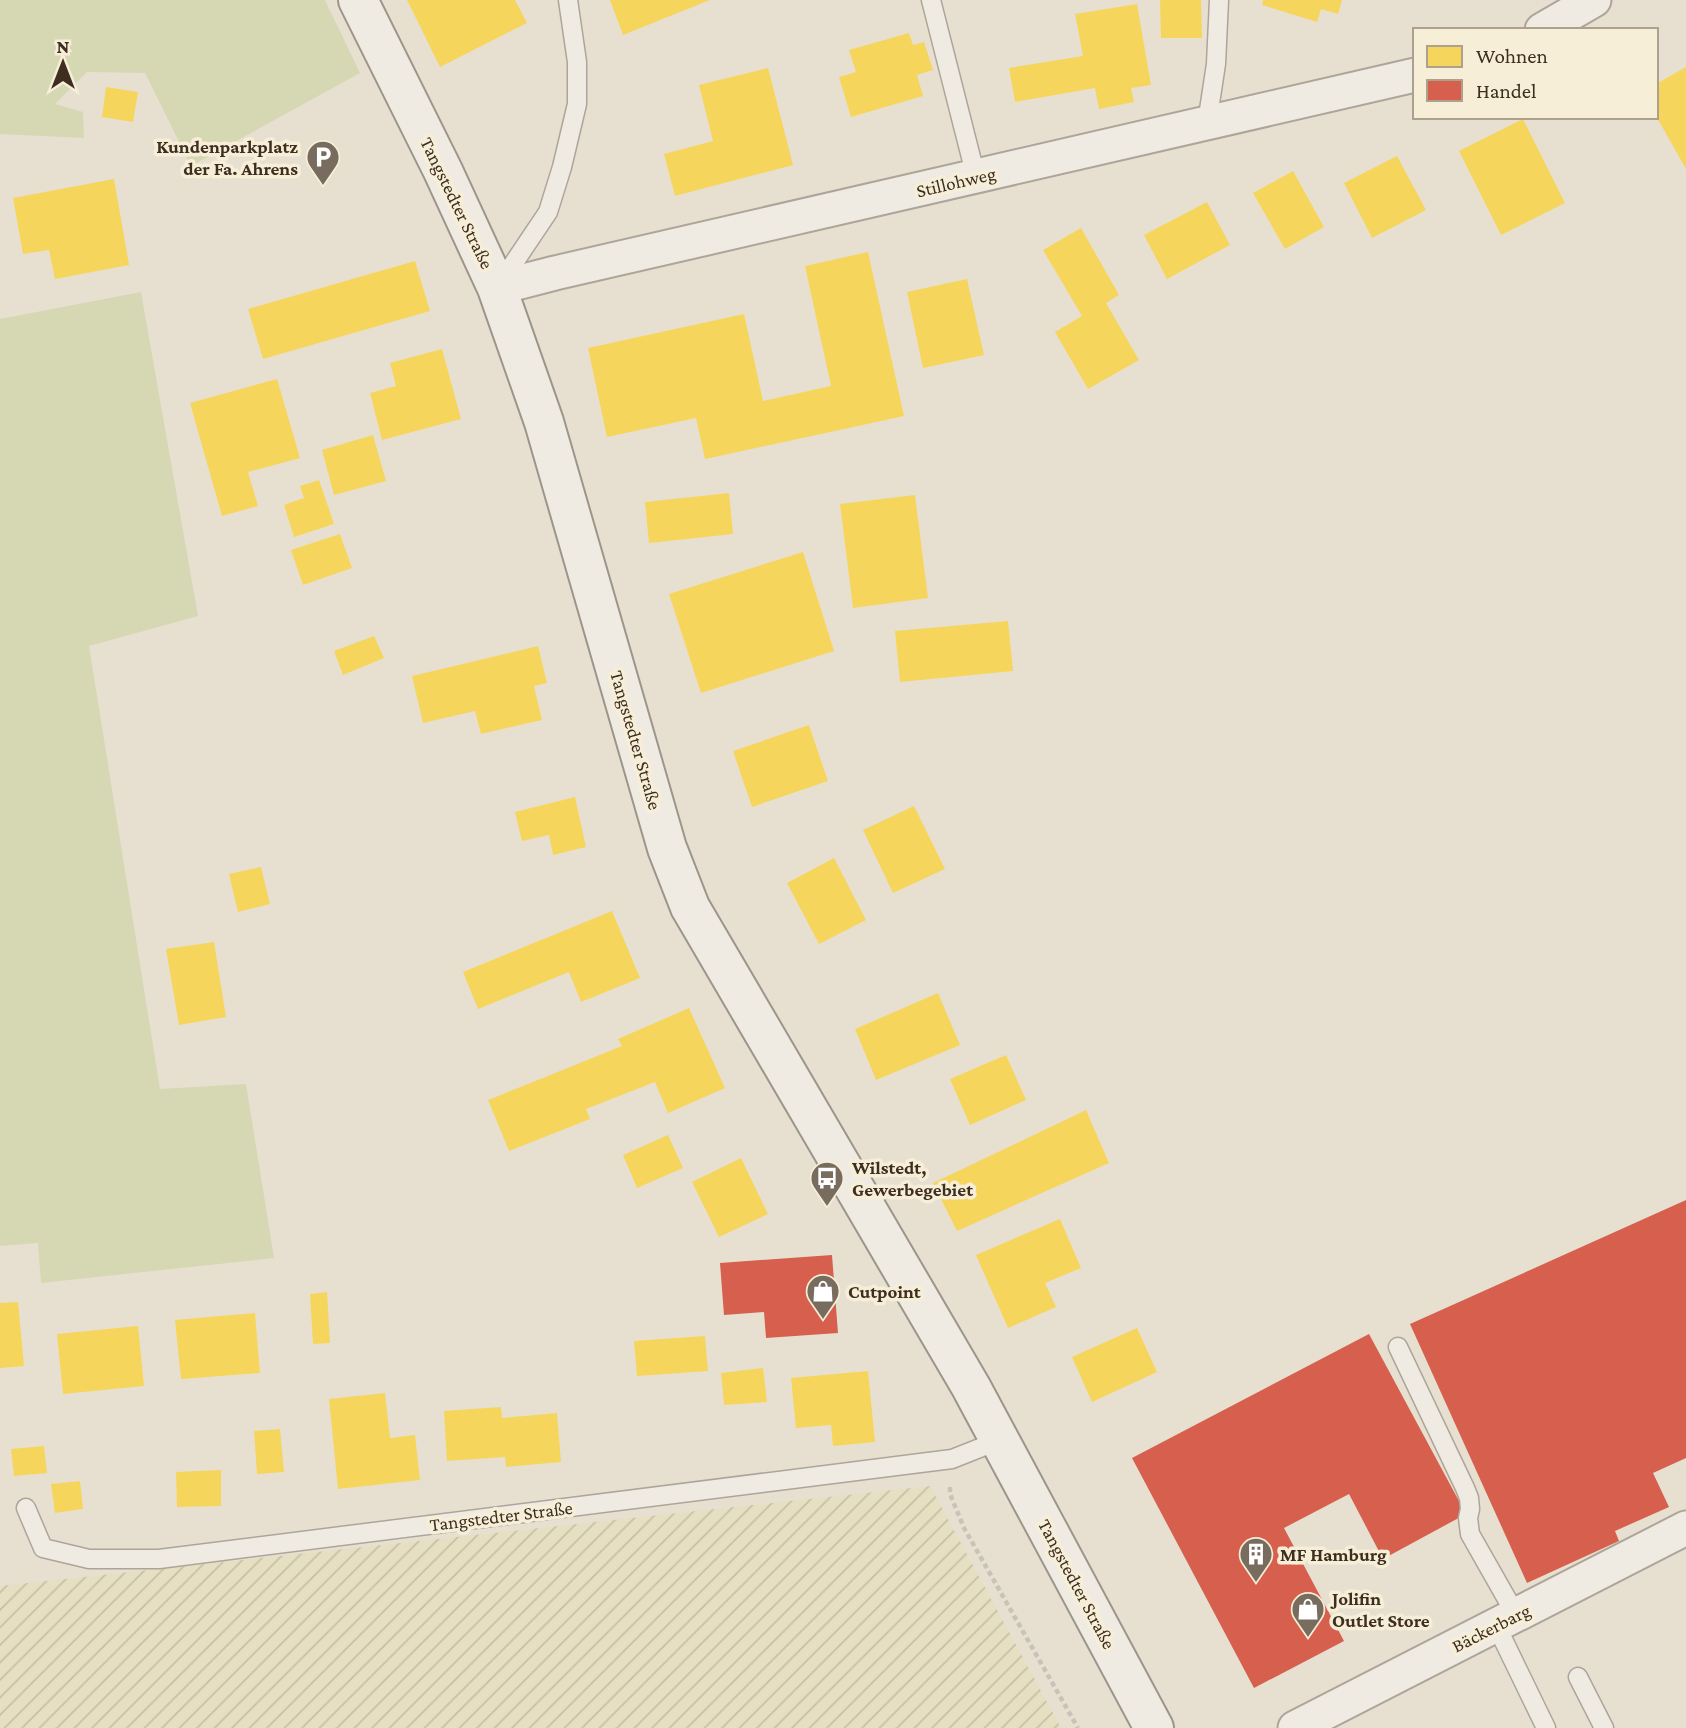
<svg xmlns="http://www.w3.org/2000/svg" width="1686" height="1728" font-family="'Crimson Pro',serif">
	<defs>
		<pattern id="farmland-furrows" width="10" height="10" patternUnits="userSpaceOnUse" patternTransform="scale(1.75)"><rect width="10" height="10" fill="#e6dfc2"/><path d="M-1 1l2-2M0 10L10 0M9 11l2-2" fill="none" stroke="#c6c0a6"/></pattern>
	</defs>
	<rect width="100%" height="100%" fill="#e7e0d1"/>
	<polygon fill="url(#farmland-furrows)" points="930,1486 1061,1728 0,1728 0,1586"/>
	<g fill="#d6d7b3">
		<polygon points="0,0 325,0 360,73 191,166 145,73 87,72 55,104 83,112 84,138 0,134"/>
		<polygon points="141,292 198,616 89,646 160,1089 246,1084 274,1258 41,1283 38,1243 0,1246 0,319"/>
	</g>
	<g fill="#f6d55c">
		<polygon points="407,0 515,0 527,23 440,67"/>
		<polygon points="610,0 710,0 623,35"/>
		<polygon points="1160,0 1201,0 1202,38 1161,38"/>
		<polygon points="1263,0 1342,0 1338,14 1321,9 1317,22 1262,5"/>
		<polygon points="1137,4 1151,85 1131,88 1134,102 1099,109 1095,88 1015,102 1009,68 1083,56 1075,14"/>
		<polygon points="909,33 913,45 924,42 933,70 917,75 923,96 851,117 839,77 856,72 849,50"/>
		<polygon points="1686,67 1686,169 1656,116 1656,84"/>
		<polygon points="768,68 793,165 675,196 664,154 713,141 699,85"/>
		<polygon points="106,87 138,92 133,122 102,117"/>
		<polygon points="1523,119 1565,203 1501,235 1459,151"/>
		<polygon points="1397,156 1426,210 1372,238 1344,183"/>
		<polygon points="1293,171 1324,227 1285,249 1253,193"/>
		<polygon points="114,179 129,265 55,279 49,250 23,254 13,198"/>
		<polygon points="1207,202 1230,245 1167,279 1144,235"/>
		<polygon points="1081,228 1119,295 1106,303 1139,360 1088,389 1055,332 1082,316 1043,250"/>
		<polygon points="868,252 904,416 705,459 696,418 607,437 588,348 744,314 763,401 831,386 805,266"/>
		<polygon points="415,261 430,311 263,359 248,309"/>
		<polygon points="967,279 984,355 923,368 907,292"/>
		<polygon points="442,349 461,419 382,440 370,393 396,386 390,363"/>
		<polygon points="277,379 300,458 248,472 258,506 222,516 190,403"/>
		<polygon points="373,435 386,481 334,495 322,450"/>
		<polygon points="319,480 334,524 294,537 284,505 304,498 300,486"/>
		<polygon points="729,493 733,534 649,543 645,502"/>
		<polygon points="915,495 928,598 853,608 840,504"/>
		<polygon points="340,534 352,568 303,585 291,550"/>
		<polygon points="803,552 834,651 701,693 669,594"/>
		<polygon points="1008,621 1013,671 900,682 895,631"/>
		<polygon points="374,636 384,658 343,675 334,651"/>
		<polygon points="538,646 547,683 534,686 542,720 481,734 475,711 423,723 412,676"/>
		<polygon points="809,725 828,781 752,807 733,751"/>
		<polygon points="575,797 586,847 553,855 549,835 522,841 515,812"/>
		<polygon points="914,806 945,869 893,893 863,830"/>
		<polygon points="834,858 866,920 819,944 787,883"/>
		<polygon points="261,867 270,904 238,912 229,874"/>
		<polygon points="612,911 640,978 581,1002 569,972 478,1009 463,972"/>
		<polygon points="214,942 226,1017 179,1025 166,949"/>
		<polygon points="938,993 960,1045 876,1080 855,1029"/>
		<polygon points="689,1008 725,1088 668,1113 655,1082 586,1109 590,1119 509,1151 488,1100 622,1046 618,1039"/>
		<polygon points="1006,1055 1026,1100 970,1125 950,1079"/>
		<polygon points="1086,1110 1109,1163 957,1231 933,1183"/>
		<polygon points="668,1135 683,1168 637,1188 623,1155"/>
		<polygon points="741,1158 768,1214 719,1237 692,1182"/>
		<polygon points="1060,1219 1081,1268 1045,1283 1056,1307 1008,1328 976,1255"/>
		<polygon points="327,1292 330,1343 313,1344 310,1294"/>
		<polygon points="18,1302 24,1366 0,1368 0,1303"/>
		<polygon points="255,1313 260,1373 181,1379 175,1320"/>
		<polygon points="138,1326 144,1386 63,1394 57,1334"/>
		<polygon points="1137,1328 1157,1372 1092,1402 1072,1357"/>
		<polygon points="705,1336 708,1371 637,1376 634,1341"/>
		<polygon points="763,1368 767,1402 724,1405 721,1373"/>
		<polygon points="868,1371 875,1442 833,1446 831,1425 796,1428 791,1378"/>
		<polygon points="385,1393 390,1438 415,1435 420,1480 338,1489 329,1399"/>
		<polygon points="501,1407 502,1418 557,1413 561,1462 506,1467 505,1457 447,1461 444,1411"/>
		<polygon points="280,1429 284,1472 257,1474 254,1431"/>
		<polygon points="44,1446 47,1473 14,1476 11,1449"/>
		<polygon points="221,1470 221,1506 177,1507 176,1472"/>
		<polygon points="80,1481 83,1509 55,1513 51,1484"/>
	</g>
	<g fill="#d6604d">
		<polygon points="1686,1200 1686,1458 1653,1473 1669,1507 1615,1531 1619,1541 1527,1583 1410,1324"/>
		<polygon points="832,1255 838,1333 766,1338 764,1312 724,1315 720,1263"/>
		<polygon points="1369,1334 1466,1514 1383,1559 1349,1494 1284,1528 1344,1641 1254,1688 1132,1458"/>
	</g>
	<g fill="none" stroke-linecap="round" stroke-linejoin="round">
		<defs>
			<g id="lane">
				<polyline points="931,0 976,177"/>
				<polyline points="1207,123 1216,64 1219,0"/>
				<polyline points="499,285 548,212 562,167 577,104 577,62 568,0"/>
				<polyline points="1398,1347 1465,1488 1469,1498 1470,1509 1468,1518 1470,1534 1516,1615"/>
				<polyline points="26,1508 43,1548 89,1559 159,1559 952,1459 1000,1440"/>
				<polyline points="1496,1625 1546,1728"/>
				<polyline points="1578,1677 1604,1728"/>
			</g>
			<g id="street">
				<polyline points="1542,30 1594,0"/>
				<polyline points="497,288 555,273 1415,75"/>
				<polyline points="1295,1728 1686,1528"/>
			</g>
			<polyline id="secondary" points="358,0 443,171 497,288 544,422 667,848 690,907 971,1387 1154,1728"/>
		</defs>
		<use href="#lane" stroke="#ada599" stroke-width="21"/>
		<use href="#street" stroke="#ada599" stroke-width="37"/>
		<use href="#secondary" stroke="#9c958a" stroke-width="42"/>
		<polyline stroke="#c8c2b9" stroke-width="4.5" stroke-dasharray="5 3.5" stroke-linecap="butt" points="950,1487 950,1494 964,1528 1078,1728"/>
		<use href="#lane" stroke="#efebe3" stroke-width="18"/>
		<use href="#street" stroke="#efebe3" stroke-width="33"/>
		<use href="#secondary" stroke="#efebe3" stroke-width="38"/>
	</g>
	<defs>
		<symbol id="parking-pin" viewBox="-11 -11 22 30"><path d="M0 17L-7.5 6A9.5 9.5 0 1 1 7.5 6Z" fill="#786c5e" stroke="#f7eed8"/><path d="M-3.5-5.5H1a3.5 3.5 0 0 1 0 7H-1V5.5H-3.5ZM-1-3.4V-.6H.8a1.4 1.4 0 0 0 0-2.8Z" fill="#fff"/></symbol>
		<symbol id="bus-pin" viewBox="-11 -11 22 30"><path d="M0 17L-7.5 6A9.5 9.5 0 1 1 7.5 6Z" fill="#786c5e" stroke="#f7eed8"/><path d="M-5-6H5V4H4V6H2V4H-2V6H-4V4H-5ZM-3.5-4V0h7V-4ZM-3.5 1.2v1.5H-2V1.2ZM2 1.2v1.5H3.5V1.2Z" fill="#fff"/></symbol>
		<symbol id="shop-pin" viewBox="-11 -11 22 30"><path d="M0 17L-7.5 6A9.5 9.5 0 1 1 7.5 6Z" fill="#786c5e" stroke="#f7eed8"/><path d="M-5-2.5h2.3a2.7 3.5 0 0 1 5.4 0H5L5.5 6h-11ZM-1.5-2.5h3a1.5 2.3 0 0 0-3 0Z" fill="#fff"/></symbol>
		<symbol id="building-pin" viewBox="-11 -11 22 30"><path d="M0 17L-7.5 6A9.5 9.5 0 1 1 7.5 6Z" fill="#786c5e" stroke="#f7eed8"/><path d="M-4-6H4V6H1V3H-1V6H-4ZM-2.5-4.3h1.7v1.8h-1.7ZM.8-4.3h1.7v1.8H.8ZM-2.5-1h1.7V.8h-1.7ZM.8-1h1.7V.8H.8Z" fill="#fff"/></symbol>
	</defs>
	<g fill-rule="evenodd">
		<use href="#parking-pin" x="304" y="138" width="38" height="52"/>
		<use href="#bus-pin" x="808" y="1159" width="38" height="52"/>
		<use href="#shop-pin" x="804" y="1272" width="38" height="52"/>
		<use href="#building-pin" x="1237" y="1535" width="38" height="52"/>
		<use href="#shop-pin" x="1289" y="1590" width="38" height="52"/>
	</g>
	<g text-anchor="middle" dominant-baseline="central" stroke-width="7" stroke-linejoin="round" paint-order="stroke">
		<g font-size="19" font-weight="bold" fill="#3d2e20" stroke="#f7eed8" text-anchor="start">
			<text x="298" y="146" text-anchor="end">Kundenparkplatz<tspan x="298" dy="22">der Fa. Ahrens</tspan></text>
			<text x="852" y="1167">Wilstedt,<tspan x="852" dy="22">Gewerbegebiet</tspan></text>
			<text x="848" y="1291">Cutpoint</text>
			<text x="1280" y="1554">MF Hamburg</text>
			<text x="1332" y="1598">Jolifin<tspan x="1332" dy="22">Outlet Store</tspan></text>
		</g>
		<g font-size="19" fill="#3d2e20" stroke="#f7eed8">
			<text transform="translate(956 182) rotate(-13)">Stillohweg</text>
			<text transform="translate(457 203) rotate(64)">Tangstedter Straße</text>
			<text transform="translate(636 740) rotate(74)">Tangstedter Straße</text>
			<text transform="translate(501 1516) rotate(-7)">Tangstedter Straße</text>
			<text transform="translate(1077 1584) rotate(62)">Tangstedter Straße</text>
			<text transform="translate(1491 1628) rotate(-27)">Bäckerbarg</text>
		</g>
	</g>
	<rect x="1413" y="28" width="245" height="91" fill="#f7eed8" stroke="#ada18e" stroke-width="2"/>
	<rect x="1427" y="46" width="35" height="21" fill="#f6d55c" stroke="#ada18e" stroke-width="2"/>
	<text x="1476" y="63" font-size="21" fill="#3d2e20">Wohnen</text>
	<rect x="1427" y="80" width="35" height="21" fill="#d6604d" stroke="#ada18e" stroke-width="2"/>
	<text x="1476" y="98" font-size="21" fill="#3d2e20">Handel</text>
	<g transform="translate(63 63)" stroke="#f7eed8" stroke-width="5" paint-order="stroke">
	<path d="M0-5L12 26L0 18L-12 26Z" fill="#3d2e20"/>
	<text y="-10" font-size="19" font-weight="bold" text-anchor="middle" fill="#3d2e20">N</text>
	</g>
</svg>
